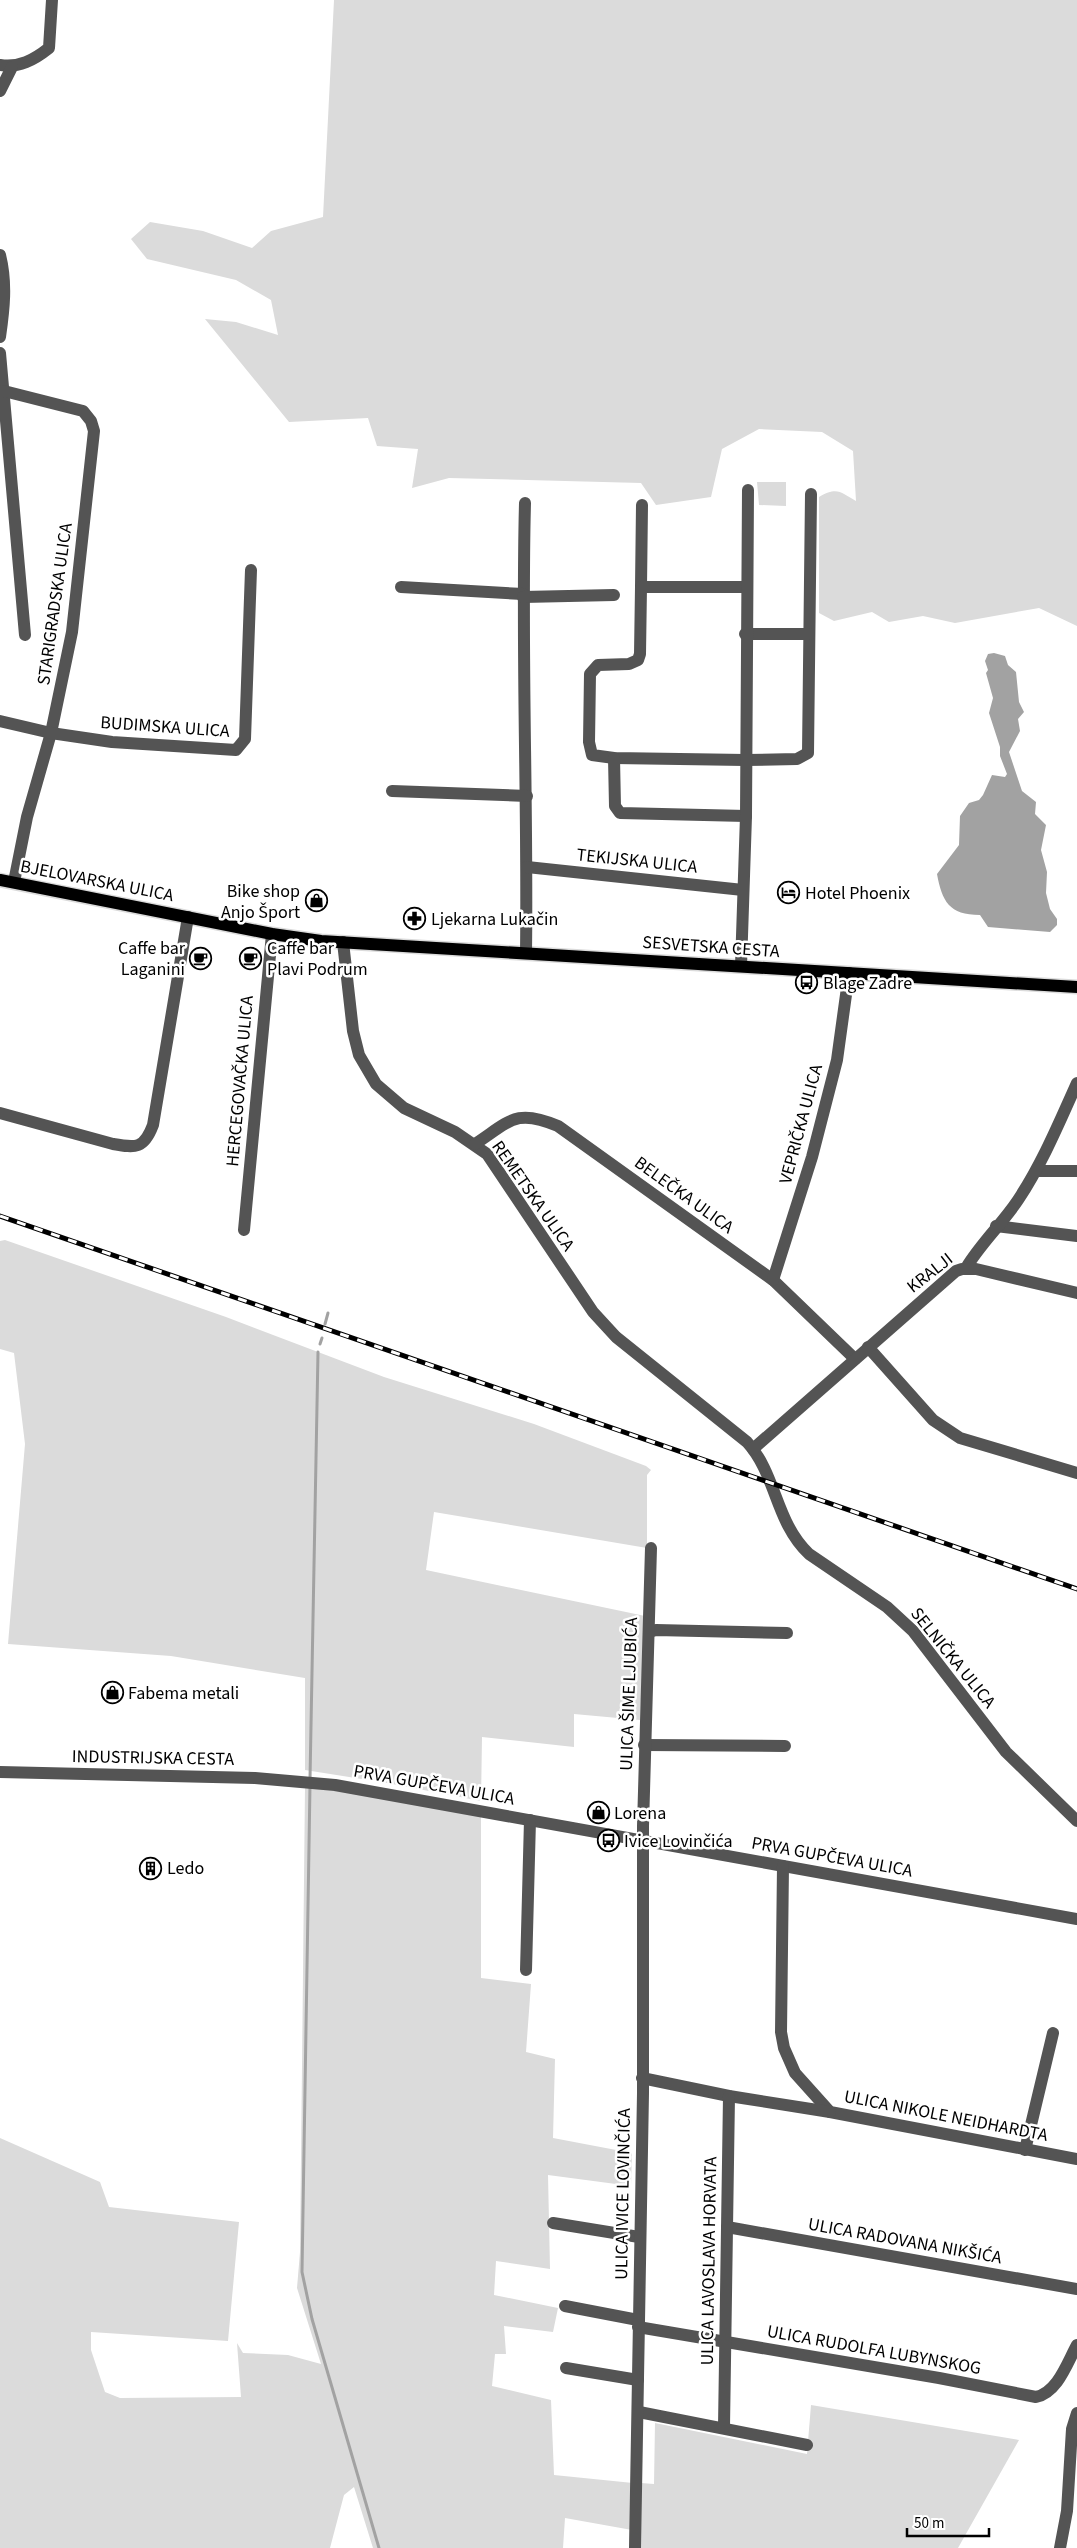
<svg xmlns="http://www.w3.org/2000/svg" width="1077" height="2548" font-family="'Source Sans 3',sans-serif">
	<rect width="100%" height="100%" fill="#fff"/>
	<g fill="#dbdbdb">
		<path d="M334 0H1077V626L1039 608 955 623 923 616 889 622 872 612 834 621 819 613V497C838 486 841 493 856 501L853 451 822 432 759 429 722 449 711 497 656 505 641 483 449 478 412 488 418 449 377 446 368 418 289 422 205 319 236 322 278 335 271 300 236 280 147 259 131 239 150 222 203 231 252 248 271 231 323 217Z"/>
		<polygon points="757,482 786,482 786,506 759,505"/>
		<polygon points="5,1240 226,1317 384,1377 534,1424 646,1466 651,1470 647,1475 647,1548 434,1512 426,1570 645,1616 640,1720 574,1714 574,1747 482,1737 481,1801 387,1783 305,1770 305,1678 171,1656 8,1644 25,1444 14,1353 0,1349 0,1241"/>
		<polygon points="305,1787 354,1793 481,1816 481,1978 531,1984 526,2052 555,2059 553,2138 632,2153 631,2186 548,2175 550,2269 496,2261 494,2295 558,2308 553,2332 504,2326 506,2354 495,2354 492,2386 551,2400 554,2475 633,2483 632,2530 565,2518 563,2548 373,2548 354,2487 344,2495 330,2548 0,2548 0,2138 100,2182 109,2207 239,2222 228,2341 91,2332 91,2350 105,2392 120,2398 241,2397 237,2343 243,2353 288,2355 321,2364 297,2288 300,2252"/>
		<polygon points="811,2405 1019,2440 958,2548 640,2548 641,2483 654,2484 655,2423 807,2454"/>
	</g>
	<path fill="#a2a2a2" d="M994 653 1005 656 1008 665 1016 672 1019 702 1024 712 1018 719 1020 731 1009 752 1022 791 1036 802 1035 814 1046 825 1041 850 1047 872 1046 893 1050 909 1057 919V925L1050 932 988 927 980 915C949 915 942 901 937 874L959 845 960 816 969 803 979 800 983 795 992 775 1005 777 1007 774 1000 756V747L989 713 993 698 986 673 988 670 985 661 988 654Z"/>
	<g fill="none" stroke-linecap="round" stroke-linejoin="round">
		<g stroke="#a2a2a2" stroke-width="3">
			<polyline points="325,1324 328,1313"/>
			<polyline points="320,1344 322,1338"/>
			<polyline points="310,1779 318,1352"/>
			<polyline points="310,1785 302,2272 312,2319 379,2548"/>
		</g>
		<defs>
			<polyline id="major" points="0,880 272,934 321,941 1077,987"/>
		</defs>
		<use href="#major" stroke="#dbdbdb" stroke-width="15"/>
		<g stroke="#545454" stroke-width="12">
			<path d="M0 65C19 68 34 60 49 48L52 0"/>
			<polyline points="0,91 12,67"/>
			<path d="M0 255C7 283 4 309 0 337"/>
			<polyline points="0,353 25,635"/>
			<polyline points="4,391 83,411 91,421 94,431 72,632 51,733 27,817 14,882"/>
			<path d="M525 503C521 653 528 803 526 953"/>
			<polyline points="401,587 523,594"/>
			<polyline points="641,587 642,505"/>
			<polyline points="746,587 641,587 640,654 638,660 629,664 598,665 590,674 589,742 592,755 614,758 745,760 797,759 808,753 811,494"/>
			<polyline points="523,597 614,595"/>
			<polyline points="745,634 809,634"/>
			<polyline points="0,721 51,733 112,742 236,750 245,739 251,570"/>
			<polyline points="614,758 615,806 620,813 746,816"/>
			<polyline points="392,791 527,796"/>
			<polyline points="527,867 743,890"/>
			<path d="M343 942 353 1031 359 1055 376 1084 404 1108 455 1132 487 1154 593 1312 616 1337 747 1442C777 1475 775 1522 809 1554L887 1607 913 1631 1006 1752 1077 1821"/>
			<polyline points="741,966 746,816 748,490"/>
			<path d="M0 1113 113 1144C136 1148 144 1149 153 1125L188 917"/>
			<path d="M475 1144C510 1121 516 1108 558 1126L773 1280 855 1359"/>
			<polyline points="1036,1171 1077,1171"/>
			<polyline points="996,1226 1077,1236"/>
			<polyline points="244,1230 272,934"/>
			<path d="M966 1268C981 1243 1002 1224 1018 1200 1042 1164 1059 1123 1077 1083"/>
			<polyline points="773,1280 812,1157 837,1060 849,973"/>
			<polyline points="868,1347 933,1420 960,1438 1077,1473"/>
			<polyline points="753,1449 956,1271 962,1269 976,1269 1077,1293"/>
			<polyline points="649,1632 656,1630 787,1633"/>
			<polyline points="644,1745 785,1746"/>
			<polyline points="0,1772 255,1778 335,1785 1077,1919"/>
			<polyline points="783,1866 781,2032 784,2048 795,2073 830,2112 1077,2159"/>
			<polyline points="526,1970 530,1820"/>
			<polyline points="642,2078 729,2096 830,2112"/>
			<polyline points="1025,2150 1053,2033"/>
			<polyline points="553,2223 639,2237"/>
			<polyline points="727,2227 1077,2289"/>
			<polyline points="565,2306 638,2320"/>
			<path d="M638 2327 939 2378 1036 2397C1058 2392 1067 2363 1077 2345"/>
			<polyline points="566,2368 638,2380"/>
			<polyline points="639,2412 807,2445"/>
			<polyline points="724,2427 729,2096"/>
			<polyline points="635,2548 643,2093 643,1826 651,1548"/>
			<polyline points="1060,2548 1067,2511 1072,2429 1077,2413"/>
		</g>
		<use href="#major" stroke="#000" stroke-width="12"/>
		<defs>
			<polyline id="rail" points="0,1216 1077,1589"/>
		</defs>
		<use href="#rail" stroke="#000" stroke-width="5"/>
		<use href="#rail" stroke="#fff" stroke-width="3" stroke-dasharray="9" stroke-linecap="butt"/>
	</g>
	<defs>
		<symbol id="hotel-ring" viewBox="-11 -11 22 22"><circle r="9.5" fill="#fff" stroke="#000" stroke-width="1.5"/><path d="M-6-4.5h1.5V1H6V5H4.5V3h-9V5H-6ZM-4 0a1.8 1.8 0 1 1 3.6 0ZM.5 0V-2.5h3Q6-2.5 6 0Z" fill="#000"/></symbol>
		<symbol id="shop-ring" viewBox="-11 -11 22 22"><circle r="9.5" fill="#fff" stroke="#000" stroke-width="1.5"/><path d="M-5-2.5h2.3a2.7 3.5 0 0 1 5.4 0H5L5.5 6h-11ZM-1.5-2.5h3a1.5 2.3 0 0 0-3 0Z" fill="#000"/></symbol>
		<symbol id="pharmacy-ring" viewBox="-11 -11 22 22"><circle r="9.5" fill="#fff" stroke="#000" stroke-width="1.5"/><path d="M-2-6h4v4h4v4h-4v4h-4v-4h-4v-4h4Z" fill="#000"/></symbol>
		<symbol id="cafe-ring" viewBox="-11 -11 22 22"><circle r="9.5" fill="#fff" stroke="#000" stroke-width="1.5"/><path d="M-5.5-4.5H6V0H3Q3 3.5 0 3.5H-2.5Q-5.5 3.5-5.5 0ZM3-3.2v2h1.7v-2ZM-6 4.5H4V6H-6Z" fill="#000"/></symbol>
		<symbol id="bus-ring" viewBox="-11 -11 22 22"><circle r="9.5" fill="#fff" stroke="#000" stroke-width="1.5"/><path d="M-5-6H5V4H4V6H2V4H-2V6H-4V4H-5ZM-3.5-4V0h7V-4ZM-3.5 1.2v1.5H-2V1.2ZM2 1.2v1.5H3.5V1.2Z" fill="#000"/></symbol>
		<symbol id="building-ring" viewBox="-11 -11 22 22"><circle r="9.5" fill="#fff" stroke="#000" stroke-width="1.5"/><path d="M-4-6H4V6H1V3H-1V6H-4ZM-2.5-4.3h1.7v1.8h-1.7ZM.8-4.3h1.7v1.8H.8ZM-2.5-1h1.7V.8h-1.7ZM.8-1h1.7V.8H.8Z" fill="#000"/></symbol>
	</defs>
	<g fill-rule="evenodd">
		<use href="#hotel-ring" x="776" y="880" width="25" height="25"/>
		<use href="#shop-ring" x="304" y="888" width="25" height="25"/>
		<use href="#pharmacy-ring" x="402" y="906" width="25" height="25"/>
		<use href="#cafe-ring" x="188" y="946" width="25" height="25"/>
		<use href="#cafe-ring" x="238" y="946" width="25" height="25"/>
		<use href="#bus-ring" x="794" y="970" width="25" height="25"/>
		<use href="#shop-ring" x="100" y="1680" width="25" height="25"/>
		<use href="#shop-ring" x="586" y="1800" width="25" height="25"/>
		<use href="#bus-ring" x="596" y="1828" width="25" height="25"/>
		<use href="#building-ring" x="138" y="1856" width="25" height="25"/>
	</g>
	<g text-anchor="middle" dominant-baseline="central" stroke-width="5" stroke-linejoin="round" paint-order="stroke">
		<g font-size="18" fill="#000" stroke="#fff">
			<text transform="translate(55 604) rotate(-82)">STARIGRADSKA ULICA</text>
			<text transform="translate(165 727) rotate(4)">BUDIMSKA ULICA</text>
			<text transform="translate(637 861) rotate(6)">TEKIJSKA ULICA</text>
			<text transform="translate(97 881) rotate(11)">BJELOVARSKA ULICA</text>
			<text transform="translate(711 947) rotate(4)">SESVETSKA CESTA</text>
			<text transform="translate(240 1081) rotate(-85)">HERCEGOVAČKA ULICA</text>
			<text transform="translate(801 1124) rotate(-75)">VEPRIČKA ULICA</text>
			<text transform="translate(684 1195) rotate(36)">BELEČKA ULICA</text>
			<text transform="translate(533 1196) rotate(55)">REMETSKA ULICA</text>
			<text transform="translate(930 1273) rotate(-38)">KRALJI</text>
			<text transform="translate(953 1658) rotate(51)">SELNIČKA ULICA</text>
			<text transform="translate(629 1694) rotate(-88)">ULICA ŠIME LJUBIĆA</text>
			<text transform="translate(153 1758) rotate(1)">INDUSTRIJSKA CESTA</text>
			<text transform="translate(434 1785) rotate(10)">PRVA GUPČEVA ULICA</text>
			<text transform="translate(832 1857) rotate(10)">PRVA GUPČEVA ULICA</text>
			<text transform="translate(946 2116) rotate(11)">ULICA NIKOLE NEIDHARDTA</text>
			<text transform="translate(623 2194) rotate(-89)">ULICA IVICE LOVINČIĆA</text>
			<text transform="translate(905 2241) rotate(10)">ULICA RADOVANA NIKŠIĆA</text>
			<text transform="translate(709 2261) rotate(-89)">ULICA LAVOSLAVA HORVATA</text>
			<text transform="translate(874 2350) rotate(10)">ULICA RUDOLFA LUBYNSKOG</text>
		</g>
		<g font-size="18" fill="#000" stroke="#fff" text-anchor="start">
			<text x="300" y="891" text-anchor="end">Bike shop<tspan x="300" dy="21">Anjo Šport</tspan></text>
			<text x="805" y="893">Hotel Phoenix</text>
			<text x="431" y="919">Ljekarna Lukačin</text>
			<text x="185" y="948" text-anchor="end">Caffe bar<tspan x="185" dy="21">Laganini</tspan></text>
			<text x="267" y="948">Caffe bar<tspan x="267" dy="21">Plavi Podrum</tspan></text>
			<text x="823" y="983">Blage Zadre</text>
			<text x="128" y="1693">Fabema metali</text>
			<text x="614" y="1813">Lorena</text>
			<text x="624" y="1841">Ivice Lovinčića</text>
			<text x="167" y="1868">Ledo</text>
		</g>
	</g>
	<path d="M907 2528v8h82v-8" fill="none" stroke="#000000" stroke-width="2.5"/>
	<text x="914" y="2528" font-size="15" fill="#000000" stroke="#ffffff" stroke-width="4" paint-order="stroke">50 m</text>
</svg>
